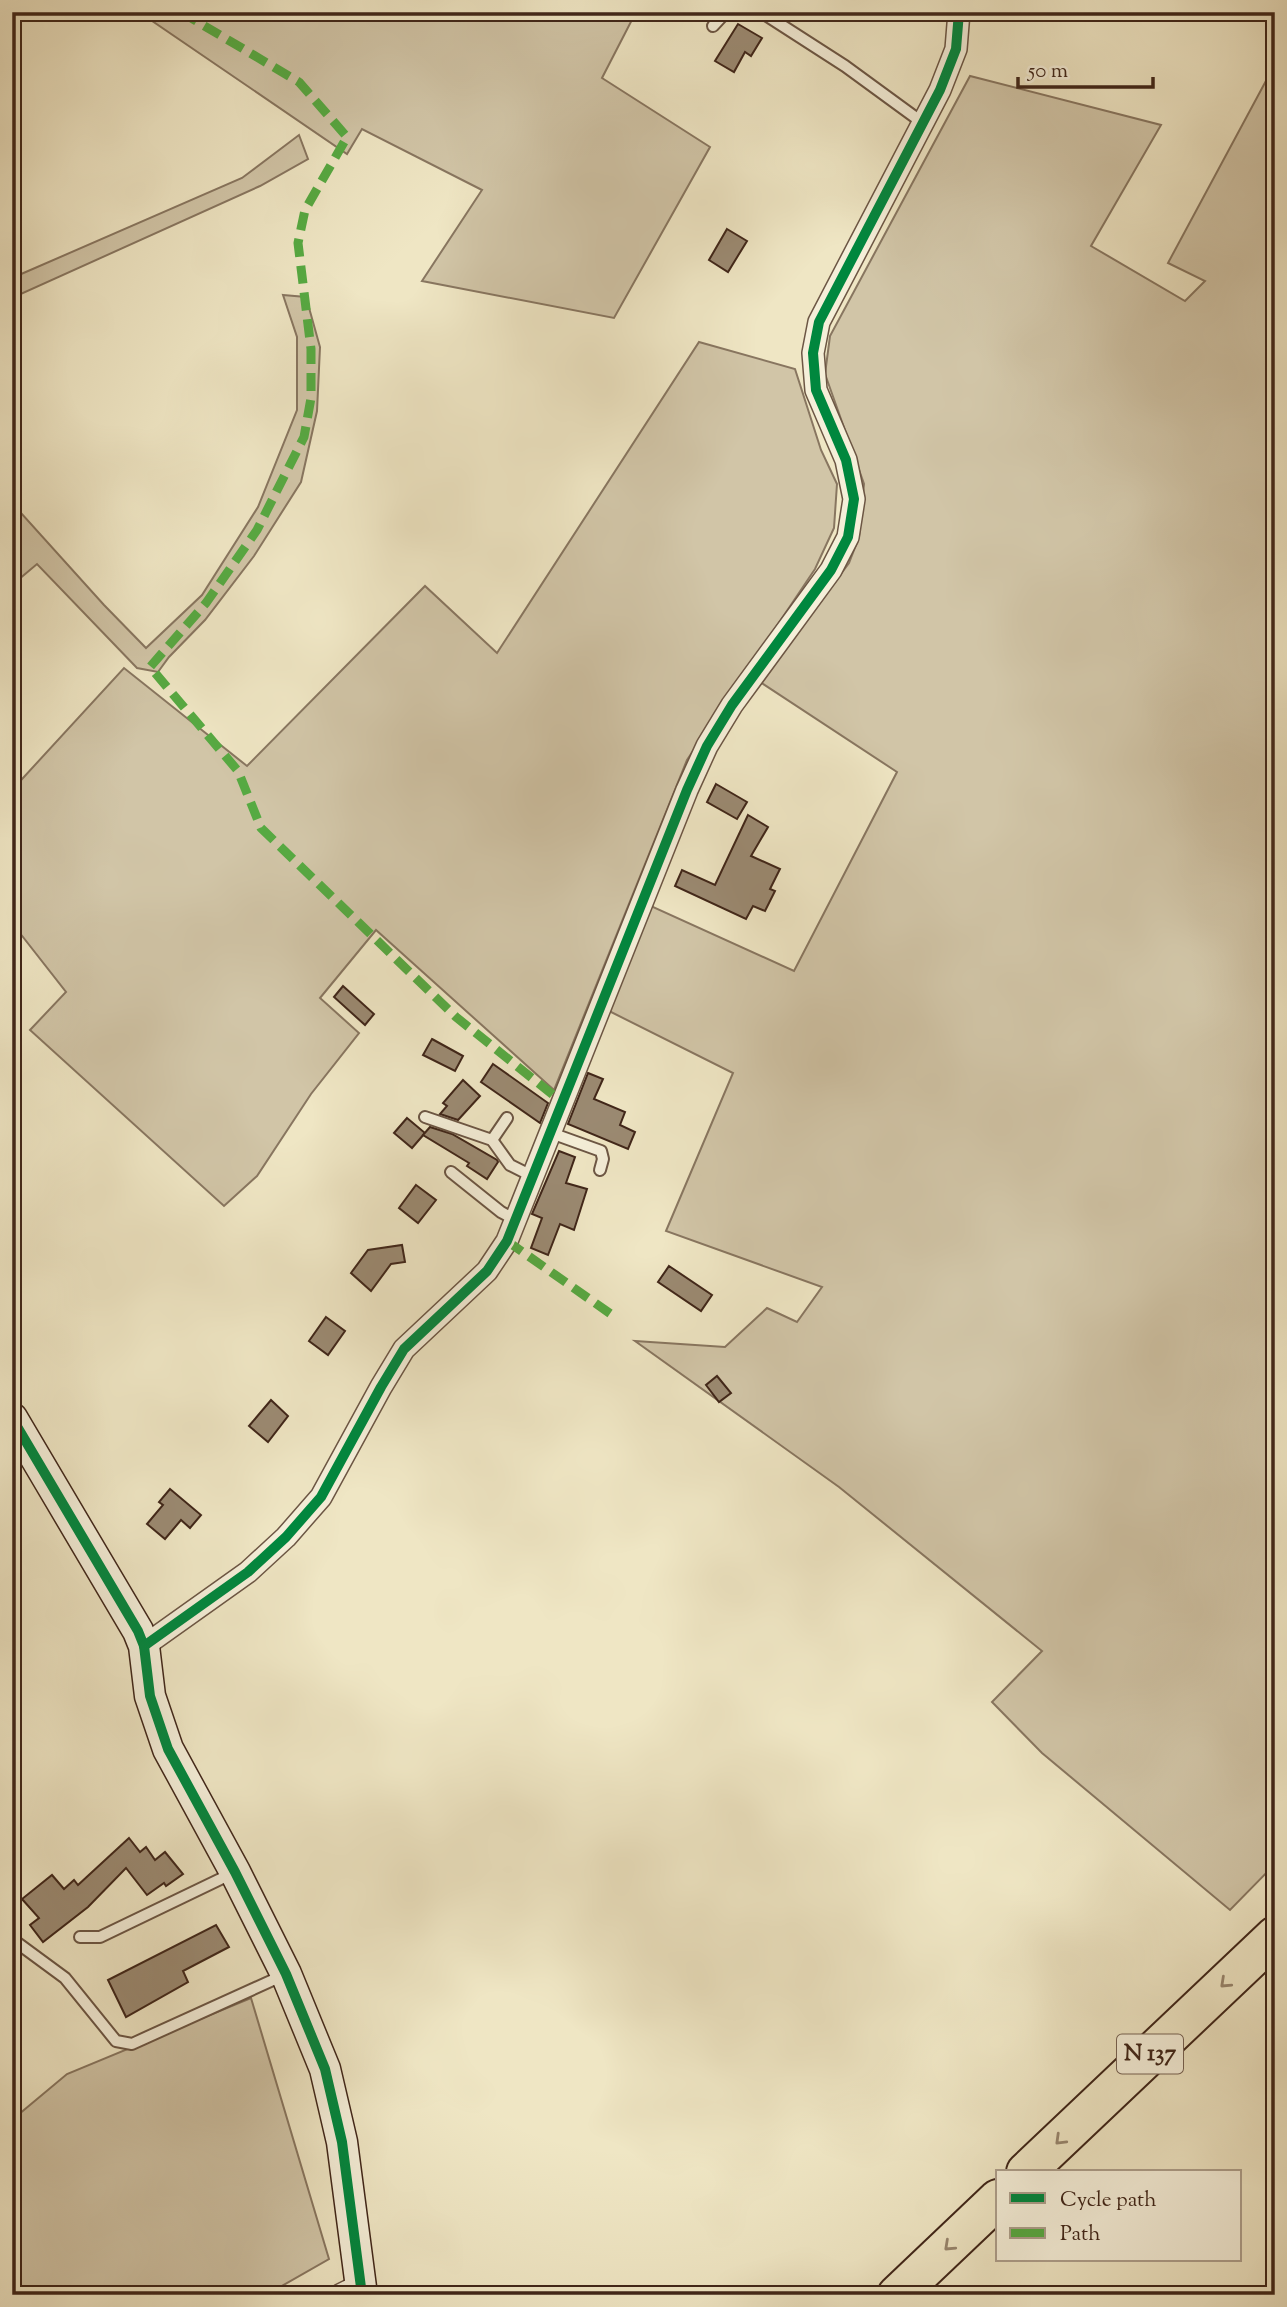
<svg xmlns="http://www.w3.org/2000/svg" width="1287" height="2307" font-family="'Sorts Mill Goudy',serif">
	<rect width="100%" height="100%" fill="#efe6c4"/>
	<filter id="stains"><feTurbulence type="fractalNoise" baseFrequency=".00286" numOctaves="4"/><feColorMatrix values="0 0 0 0 .2 0 0 0 0 .09 0 0 0 0 .02 0 0 0 .5 -.17"/></filter>
	<radialGradient id="worn" r=".72"><stop offset=".6" stop-color="#630" stop-opacity="0"/><stop offset="1" stop-color="#630" stop-opacity=".3"/></radialGradient>
	<g fill="#d1c5a7" stroke="#887660" stroke-width="2">
		<polygon points="139,12 636,12 602,78 710,147 614,318 422,281 482,190 362,129 347,154"/>
		<polygon points="1275,64 1275,1864 1230,1910 1042,1753 992,1702 1042,1651 839,1487 635,1341 725,1347 767,1308 797,1322 822,1287 666,1231 733,1073 607,1010 651,906 794,971 897,772 760,682 849,563 859,537 864,484 825,374 830,336 970,76 1161,125 1091,246 1185,301 1205,281 1168,263"/>
		<polygon points="299,135 308,159 260,186 12,298 12,278 242,178"/>
		<polygon points="283,295 306,297 320,347 317,411 301,482 254,556 205,620 169,657 158,672 137,668 37,564 12,585 12,554 18,542 12,535 12,503 104,605 146,648 202,595 258,507 297,410 297,337"/>
		<polygon points="699,342 795,369 821,450 837,484 834,528 815,569 687,760 554,1090 376,930 320,998 359,1033 311,1094 257,1176 224,1206 30,1030 66,992 12,923 12,790 124,668 247,766 425,586 497,653"/>
		<polygon points="251,1998 329,2259 273,2291 274,2295 12,2295 12,2120 67,2074"/>
	</g>
	<g fill="#9b8a72" stroke="#402619" stroke-width="2">
		<polygon points="738,24 762,38 751,56 745,52 734,72 715,61"/>
		<polygon points="727,229 747,241 728,272 709,260"/>
		<polygon points="716,784 747,802 737,819 707,802"/>
		<polygon points="748,815 768,827 751,856 780,869 770,889 775,891 765,911 753,906 746,919 675,886 682,870 715,885"/>
		<polygon points="343,986 374,1014 365,1025 334,997"/>
		<polygon points="432,1039 463,1056 455,1071 423,1055"/>
		<polygon points="493,1064 548,1103 540,1123 481,1082"/>
		<polygon points="588,1073 603,1079 594,1099 625,1112 620,1125 635,1132 628,1149 568,1124"/>
		<polygon points="463,1080 480,1096 458,1120 440,1114 447,1106 443,1103"/>
		<polygon points="407,1118 425,1133 412,1148 394,1133"/>
		<polygon points="430,1127 452,1134 497,1160 498,1162 487,1179 467,1166 469,1163 423,1135"/>
		<polygon points="559,1151 575,1157 566,1183 587,1189 574,1230 560,1224 548,1255 531,1248 542,1218 532,1214"/>
		<polygon points="416,1185 436,1200 418,1223 399,1208"/>
		<polygon points="402,1245 405,1262 391,1264 371,1291 351,1273 368,1250"/>
		<polygon points="669,1266 712,1295 701,1311 658,1282"/>
		<polygon points="326,1317 345,1331 328,1355 309,1341"/>
		<polygon points="717,1376 731,1393 719,1402 706,1385"/>
		<polygon points="271,1400 288,1416 268,1442 249,1426"/>
		<polygon points="170,1489 201,1515 190,1528 181,1520 165,1539 147,1524 163,1505 159,1502"/>
		<polygon points="129,1838 140,1852 146,1847 155,1860 165,1852 183,1874 166,1886 164,1883 147,1895 126,1868 88,1907 43,1942 30,1925 39,1918 22,1899 52,1875 64,1889 74,1880 78,1885"/>
		<polygon points="216,1925 229,1947 183,1971 188,1982 126,2017 108,1980"/>
	</g>
	<g fill="none" stroke-linecap="round" stroke-linejoin="round">
		<defs>
			<g id="lane">
				<polyline points="761,12 845,66 923,123"/>
				<polyline points="713,26 726,12"/>
				<polyline points="425,1117 492,1140 510,1165 534,1177"/>
				<polyline points="551,1133 601,1151 603,1159 600,1170"/>
				<polyline points="492,1140 507,1118"/>
				<polyline points="451,1172 501,1212 516,1220"/>
				<polyline points="80,1937 100,1937 233,1873"/>
				<polyline points="12,1939 65,1978 116,2041 132,2044 284,1975"/>
			</g>
			<g id="street">
				<polyline points="144,1646 248,1572 286,1537 321,1497 381,1387 404,1349 487,1271 507,1241 687,790 707,746 732,705 831,570 848,537 854,499 846,460 816,390 813,353 819,322 940,90 956,49 959,12"/>
				<polyline points="340,2295 360,2285"/>
			</g>
			<polyline id="secondary" points="12,1418 138,1631 144,1646 150,1696 168,1749 235,1872 286,1974 325,2069 342,2142 362,2295"/>
			<g id="highway">
				<polyline points="1026,2172 1275,1936"/>
				<polyline points="897,2295 998,2199"/>
			</g>
		</defs>
		<use href="#lane" stroke="#6c5644" stroke-width="14"/>
		<use href="#street" stroke="#6c5644" stroke-width="24"/>
		<use href="#secondary" stroke="#402619" stroke-width="33"/>
		<use href="#highway" stroke="#402619" stroke-width="42"/>
		<use href="#lane" stroke="#f5efd9" stroke-width="10"/>
		<use href="#street" stroke="#f5efd9" stroke-width="21"/>
		<use href="#secondary" stroke="#f5efd9" stroke-width="30"/>
		<use href="#highway" stroke="#efe6c4" stroke-width="38"/>
		<g stroke="#56aa42" stroke-width="9" stroke-dasharray="18 9" stroke-linecap="butt">
			<polyline points="181,12 299,82 347,137 305,210 298,243 311,349 311,398 304,437 257,530 206,603 150,667 238,771 261,828 456,1017 563,1103"/>
			<polyline points="507,1241 615,1317"/>
		</g>
		<defs>
			<g id="cycleway">
				<polyline points="12,1418 138,1631 144,1646 150,1696 168,1749 235,1872 286,1974 325,2069 342,2142 362,2295"/>
				<polyline points="144,1646 248,1572 286,1537 321,1497 381,1387 404,1349 487,1271 507,1241 687,790 707,746 732,705 831,570 848,537 854,499 846,460 816,390 813,353 819,322 940,90 956,49 959,12"/>
			</g>
		</defs>
		<use href="#cycleway" stroke="#f5efd9" stroke-width="15"/>
		<use href="#cycleway" stroke="#00873e" stroke-width="10"/>
	</g>
	<defs><path id="oneway-chevron" d="M-2-3.5L2.5 0L-2 3.5" fill="none" stroke-width="1.6" stroke-linecap="round" stroke-linejoin="round" transform="scale(1.75)"/></defs>
	<g stroke="#98866e">
		<use href="#oneway-chevron" transform="translate(1225 1983) rotate(137)"/>
		<use href="#oneway-chevron" transform="translate(1060 2140) rotate(136)"/>
		<use href="#oneway-chevron" transform="translate(949 2246) rotate(137)"/>
	</g>
	<g text-anchor="middle" dominant-baseline="central" stroke-width="5" stroke-linejoin="round" paint-order="stroke">
		<rect fill="#f5efd9" stroke="#766253" stroke-width="2" x="1117" y="2034.5" width="66" height="39" rx="5"/>
		<g font-size="23" font-weight="bold" fill="#402619">
			<text x="1150" y="2054">N 137</text>
		</g>
	</g>
	<rect width="1287" height="2307" fill="none" stroke="#efe6c4" stroke-width="42"/>
	<rect x="14" y="14" width="1259" height="2279" fill="none" stroke="#402619" stroke-width="3.5"/>
	<rect x="21" y="21" width="1245" height="2265" fill="none" stroke="#402619" stroke-width="2"/>
	<rect x="996" y="2170" width="245" height="91" fill="#f5efd9" stroke="#ad9f8c" stroke-width="2"/>
	<rect x="1010" y="2193" width="35" height="10" fill="#00873e" stroke="#ad9f8c" stroke-width="2"/>
	<text x="1060" y="2206" font-size="21" fill="#402619">Cycle path</text>
	<rect x="1010" y="2228" width="35" height="10" fill="#56aa42" stroke="#ad9f8c" stroke-width="2"/>
	<text x="1060" y="2240" font-size="21" fill="#402619">Path</text>
	<path d="M1018 77v10h135v-10" fill="none" stroke="#402619" stroke-width="3.5"/>
	<text x="1028" y="77" font-size="21" fill="#402619" stroke="#f5efd9" stroke-width="5" paint-order="stroke">50 m</text>
	<rect width="100%" height="100%" filter="url(#stains)"/>
	<rect width="100%" height="100%" fill="url(#worn)"/>
</svg>
